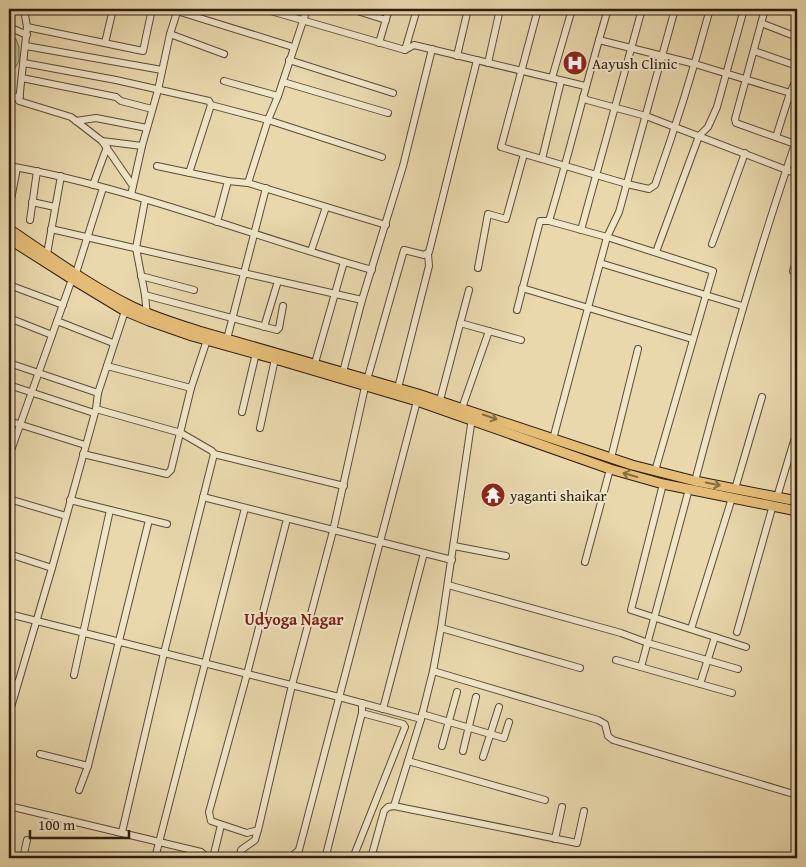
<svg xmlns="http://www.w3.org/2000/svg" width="806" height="867" font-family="'Gentium Book Plus',serif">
	<rect width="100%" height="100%" fill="#e8d8ac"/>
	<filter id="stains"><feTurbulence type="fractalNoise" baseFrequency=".004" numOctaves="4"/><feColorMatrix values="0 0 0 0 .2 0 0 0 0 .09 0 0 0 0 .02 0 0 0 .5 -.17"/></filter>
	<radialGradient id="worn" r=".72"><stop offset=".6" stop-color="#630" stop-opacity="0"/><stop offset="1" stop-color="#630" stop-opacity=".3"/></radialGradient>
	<polygon fill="#b3bf8c" stroke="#706e4d" points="9,35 16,39 19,47 19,61 15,68 9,73"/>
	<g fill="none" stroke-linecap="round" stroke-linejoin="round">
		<defs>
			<g id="minor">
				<polyline points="24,9 27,27 19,101 71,117 102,141 133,186 131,195"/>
				<polyline points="264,9 405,50 414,45 585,86"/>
				<polyline points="351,9 386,20"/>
				<path d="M538 9 501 147 627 184 649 189 655 185C676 126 694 68 710 9"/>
				<polyline points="177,11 293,47"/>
				<polyline points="761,23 797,37"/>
				<polyline points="9,27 27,35"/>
				<polyline points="27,27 143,51 152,9"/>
				<polyline points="170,34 224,54"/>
				<polyline points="599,40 695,64 797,95"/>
				<polyline points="105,43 113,9"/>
				<polyline points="379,43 389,9"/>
				<polyline points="26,46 162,70"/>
				<polyline points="405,50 417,9"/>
				<polyline points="754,51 797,66"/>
				<polyline points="457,56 468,9"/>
				<polyline points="289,60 393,93"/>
				<polyline points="24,63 116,80 209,101 211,105 268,120 382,157"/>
				<polyline points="488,63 500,9"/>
				<polyline points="22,78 116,97 121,101 152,109"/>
				<polyline points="552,78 572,9"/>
				<polyline points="224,81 278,96"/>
				<polyline points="283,82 388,113"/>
				<polyline points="583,97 587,100 646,116 797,174"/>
				<polyline points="9,99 20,96"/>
				<polyline points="76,121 96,118 147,128"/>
				<polyline points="776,137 790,93 797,78"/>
				<polyline points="102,141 142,146"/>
				<polyline points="542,159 561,81"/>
				<path d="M9 166C133 188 251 236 372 270"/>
				<polyline points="157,166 228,181 248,183 386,225"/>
				<polyline points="189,173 211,105"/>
				<polyline points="248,183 268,120 278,96 307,9"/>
				<polyline points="93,185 107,147"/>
				<polyline points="133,186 142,146 158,90 170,34 178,9"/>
				<polyline points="145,200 136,248 145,295 147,316"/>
				<polyline points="32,202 55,207"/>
				<polyline points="9,210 17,168"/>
				<polyline points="30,220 37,171"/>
				<path d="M549 221C570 151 587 79 608 9"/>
				<polyline points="217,222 228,181"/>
				<polyline points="51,229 362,300"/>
				<polyline points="581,230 642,9"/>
				<polyline points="712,244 745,153"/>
				<polyline points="311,251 326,207"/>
				<polyline points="656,252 699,136 708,127 717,107 744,9"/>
				<polyline points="47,254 61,176"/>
				<polyline points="600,263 742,306"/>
				<polyline points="478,268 488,214 506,219 524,154"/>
				<polyline points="793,271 797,259"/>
				<polyline points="76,273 103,188"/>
				<polyline points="141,276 194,290"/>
				<polyline points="9,285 63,305"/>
				<polyline points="522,288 692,339"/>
				<polyline points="145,295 277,330 279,328 283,306"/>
				<polyline points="517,310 540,221 549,221 607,237 713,271 655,471"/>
				<polyline points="9,318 52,335"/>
				<polyline points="57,321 113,343"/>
				<polyline points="460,323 521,340"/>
				<polyline points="264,327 278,281"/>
				<polyline points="227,339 266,188"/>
				<polyline points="9,363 98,393"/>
				<polyline points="315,363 344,262"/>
				<polyline points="343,372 362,300 403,166 432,49"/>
				<polyline points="9,385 94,413"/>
				<polyline points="191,388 207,340"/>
				<polyline points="398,388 429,266 428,254"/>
				<polyline points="440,400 469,290"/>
				<polyline points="462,408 489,331"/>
				<polyline points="96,409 181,433 212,451 214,454 164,653 122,832"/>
				<polyline points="242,412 256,353"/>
				<polyline points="9,421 85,445"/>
				<polyline points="260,428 275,359"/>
				<polyline points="553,439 600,263 607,237 619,212 675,9"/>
				<polyline points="83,454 167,474 171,470 191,388 107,366"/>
				<polyline points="214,454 344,486"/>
				<polyline points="9,456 72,279"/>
				<polyline points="611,458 638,349"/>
				<path d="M695 481C725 367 757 255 795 144L736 123 735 119 765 9"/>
				<polyline points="663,484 631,610 746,647"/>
				<polyline points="735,489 762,397"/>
				<polyline points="203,497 452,560"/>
				<polyline points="777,497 797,431"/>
				<polyline points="9,499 66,516"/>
				<polyline points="70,500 167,524"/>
				<polyline points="287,519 247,674 209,812 211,821 247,833 258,830 292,685 333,531 365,387 404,250 424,255 429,252 477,60"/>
				<polyline points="454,546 506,556"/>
				<polyline points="9,554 52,568"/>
				<polyline points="585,562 610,469"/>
				<polyline points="448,585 621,633 648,643 738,669"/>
				<polyline points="9,614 339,697 421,719"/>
				<polyline points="441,628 580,668"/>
				<polyline points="691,629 732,498"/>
				<polyline points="737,632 773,505"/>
				<polyline points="616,660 732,693"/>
				<polyline points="641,667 689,489"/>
				<polyline points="433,671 598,720 605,724 608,736 613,740 797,795"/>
				<polyline points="74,675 110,510"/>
				<polyline points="9,682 17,684"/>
				<polyline points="700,684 715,637"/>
				<polyline points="383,709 424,553"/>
				<polyline points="9,714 52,568 96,409 98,393 125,311"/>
				<polyline points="422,714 504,738 509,722"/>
				<polyline points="442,746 457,692"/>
				<polyline points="463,751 476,697"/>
				<polyline points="40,754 88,766"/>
				<polyline points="483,757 499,707"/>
				<polyline points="408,761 545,800"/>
				<polyline points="79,790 88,766 149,520"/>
				<polyline points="9,806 201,852 208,858"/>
				<polyline points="394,806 577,843 584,811"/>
				<polyline points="555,839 562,807"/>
				<polyline points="372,855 397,858"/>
				<polyline points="23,858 27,840"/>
				<polyline points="155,858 245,508"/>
				<polyline points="213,858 221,825"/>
				<polyline points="240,858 241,850 255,840 258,830"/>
				<polyline points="290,858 299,850 417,401"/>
				<polyline points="339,858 329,855 327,851 362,713 362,703"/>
				<polyline points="353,858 405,727 403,724 362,713"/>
				<polyline points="371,858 384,811 388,807 394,806 421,719 433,671 441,628 472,418"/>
			</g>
			<g id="major">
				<path d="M9 229C49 256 90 286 133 307 154 317 177 324 199 331L418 394 632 465 695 481 797 501"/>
				<polyline points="9,239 72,279 125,311 149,321 192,336 275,359 417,401 610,469 663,484 797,511"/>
			</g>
		</defs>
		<use href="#minor" stroke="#5c4b36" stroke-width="8"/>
		<use href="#major" stroke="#2d1c0e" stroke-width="11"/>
		<use href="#minor" stroke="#f0e6c9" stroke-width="6"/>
		<use href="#major" stroke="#e4bc76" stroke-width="9"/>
	</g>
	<defs><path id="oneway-shaft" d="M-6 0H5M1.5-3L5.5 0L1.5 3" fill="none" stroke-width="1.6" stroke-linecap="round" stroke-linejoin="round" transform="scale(1.25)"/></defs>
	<g stroke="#886c42">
		<use href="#oneway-shaft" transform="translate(490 417) rotate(19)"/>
		<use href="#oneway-shaft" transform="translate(630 475) rotate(-164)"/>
		<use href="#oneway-shaft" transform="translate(713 484) rotate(12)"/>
	</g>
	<defs>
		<symbol id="hospital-disc" viewBox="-11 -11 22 22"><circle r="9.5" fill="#8f2418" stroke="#f0e6c9"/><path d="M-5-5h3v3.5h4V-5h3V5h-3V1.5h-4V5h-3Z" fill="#fff"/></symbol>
		<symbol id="temple-disc" viewBox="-11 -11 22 22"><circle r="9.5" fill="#8f2418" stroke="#f0e6c9"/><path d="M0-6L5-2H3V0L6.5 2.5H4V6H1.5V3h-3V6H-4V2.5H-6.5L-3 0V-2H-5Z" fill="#fff"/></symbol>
	</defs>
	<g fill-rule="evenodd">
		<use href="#hospital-disc" x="561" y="49" width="28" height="28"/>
		<use href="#temple-disc" x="479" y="481" width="28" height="28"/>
	</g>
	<g text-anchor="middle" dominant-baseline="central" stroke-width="4" stroke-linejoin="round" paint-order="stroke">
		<g font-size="15" fill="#2d1c0e" stroke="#f0e6c9" text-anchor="start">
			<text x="592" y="63">Aayush Clinic</text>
			<text x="510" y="495">yaganti shaikar</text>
		</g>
		<g font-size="16" font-weight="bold" fill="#7a1f14" stroke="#f0e6c9">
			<text x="294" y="619">Udyoga Nagar</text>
		</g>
	</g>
	<rect width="806" height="867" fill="none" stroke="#e8d8ac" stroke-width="30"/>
	<rect x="10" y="10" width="786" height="847" fill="none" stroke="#2d1c0e" stroke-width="2.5"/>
	<rect x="15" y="15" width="776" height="837" fill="none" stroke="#2d1c0e"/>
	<path d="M30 830v8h99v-8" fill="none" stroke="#2d1c0e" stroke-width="2.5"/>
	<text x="38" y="830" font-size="15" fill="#2d1c0e" stroke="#f0e6c9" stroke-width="4" paint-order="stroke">100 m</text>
	<rect width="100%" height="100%" filter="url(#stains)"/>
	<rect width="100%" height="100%" fill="url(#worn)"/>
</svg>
